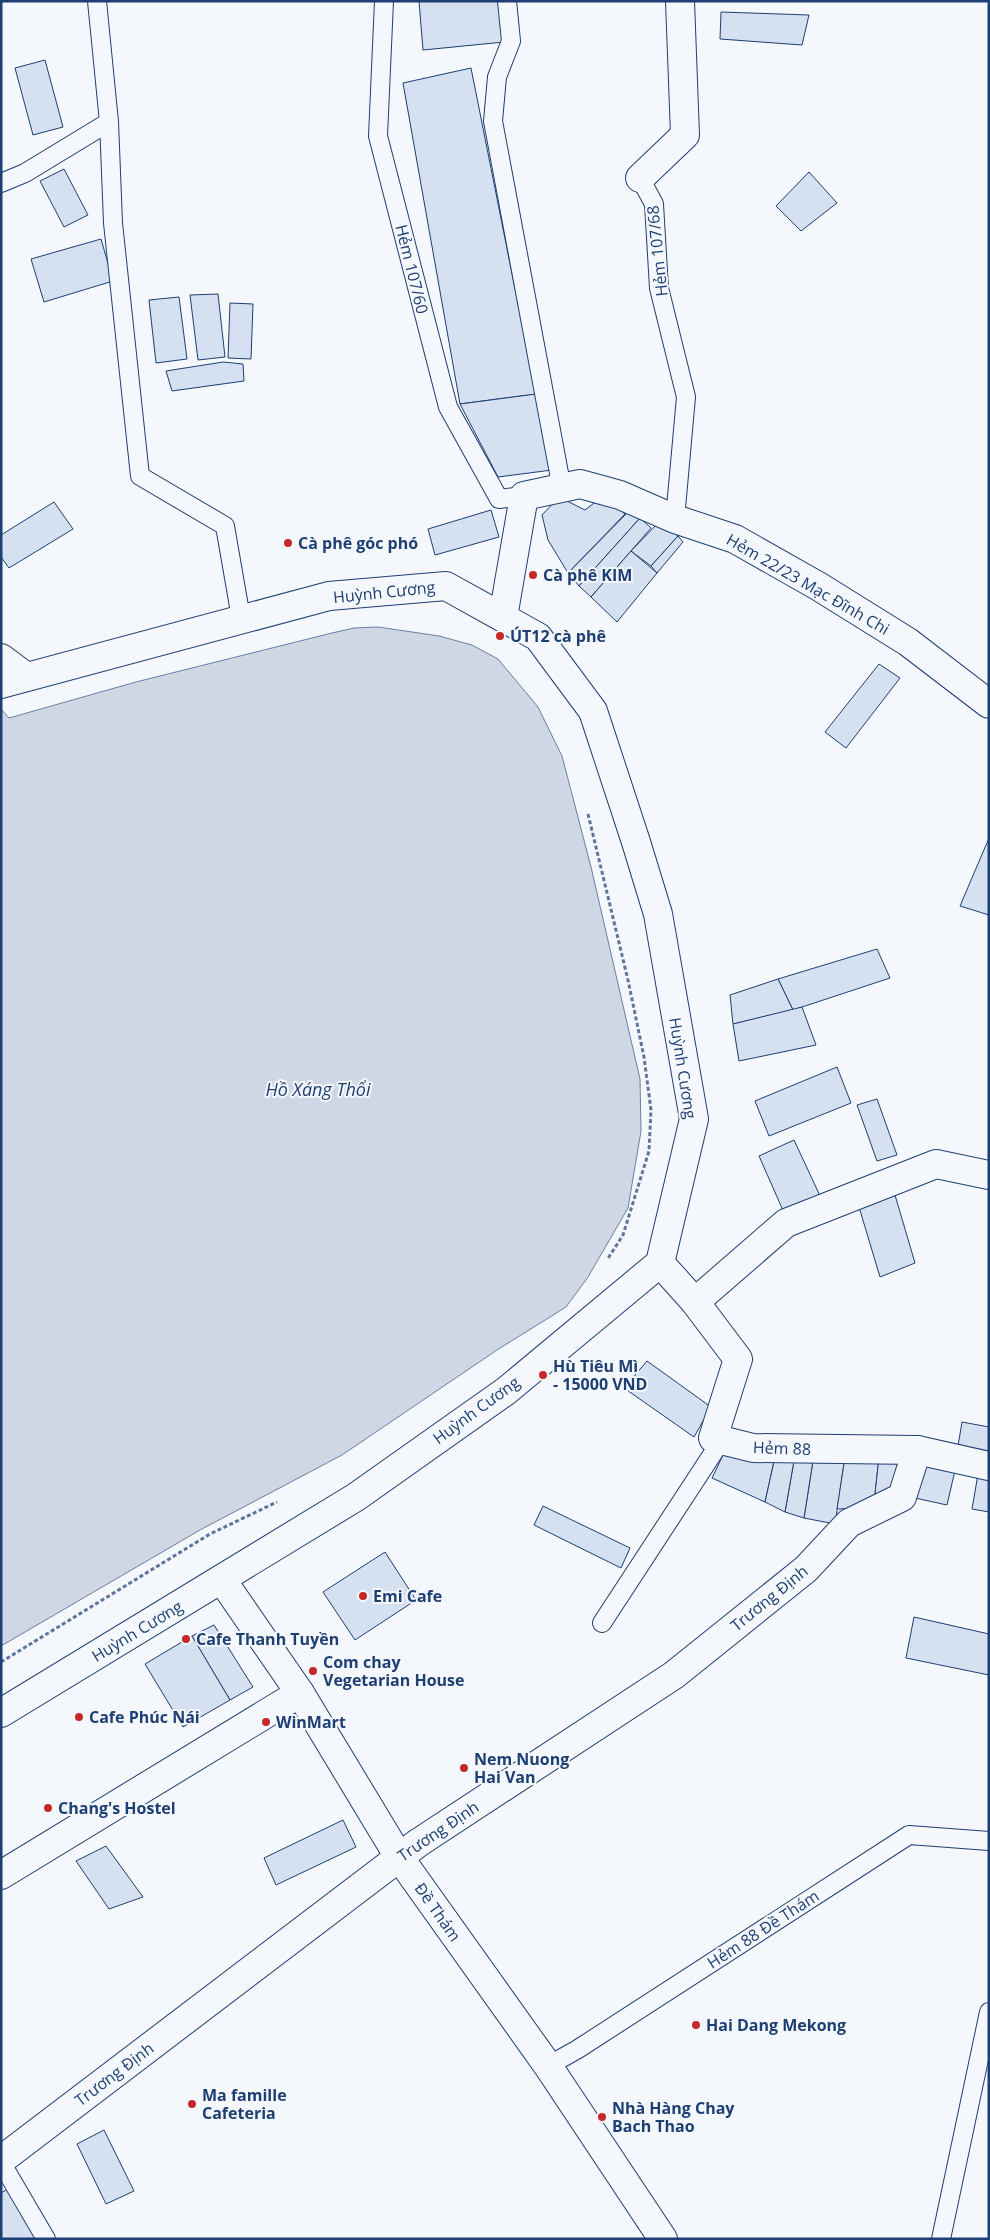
<svg xmlns="http://www.w3.org/2000/svg" width="990" height="2240" font-family="'Open Sans',sans-serif">
	<rect width="100%" height="100%" fill="#f4f7fb"/>
	<polygon fill="#cfd7e4" stroke="#687fa3" points="378,627 439,636 472,645 498,659 538,707 562,756 591,867 640,1079 641,1131 628,1208 588,1277 566,1307 497,1350 342,1455 200,1530 1,1646 1,709 9,718 136,682 332,633 354,628"/>
	<g fill="#d5e0f0" stroke="#1d3f73">
		<polygon points="419,1 499,1 504,42 423,50"/>
		<polygon points="721,12 809,15 802,45 720,39"/>
		<polygon points="45,60 63,127 33,135 15,68"/>
		<polygon points="471,68 536,394 460,404 403,83"/>
		<polygon points="64,169 88,215 64,227 40,181"/>
		<polygon points="809,172 837,203 801,231 776,206"/>
		<polygon points="101,239 113,281 44,302 31,259"/>
		<polygon points="218,294 225,357 198,360 190,295"/>
		<polygon points="179,297 187,359 156,363 149,300"/>
		<polygon points="230,303 253,304 251,359 228,358"/>
		<polygon points="223,362 243,364 244,381 172,391 166,371"/>
		<polygon points="536,394 552,470 498,477 460,404"/>
		<polygon points="603,496 625,514 568,573 548,540 542,515 559,497 585,510"/>
		<polygon points="54,502 73,529 9,568 1,557 1,535"/>
		<polygon points="491,510 499,537 435,555 428,529"/>
		<polygon points="629,511 640,518 579,586 568,573"/>
		<polygon points="640,518 651,528 591,597 579,586"/>
		<polygon points="660,521 678,536 651,566 631,551"/>
		<polygon points="678,536 683,542 657,573 651,566"/>
		<polygon points="631,551 657,573 617,622 591,597"/>
		<polygon points="879,664 900,678 846,748 825,732"/>
		<polygon points="989,838 989,915 960,906"/>
		<polygon points="877,949 890,978 793,1010 778,979"/>
		<polygon points="778,979 793,1010 733,1024 730,995"/>
		<polygon points="802,1007 816,1045 739,1061 733,1024"/>
		<polygon points="837,1067 851,1103 769,1136 755,1101"/>
		<polygon points="877,1099 897,1155 877,1161 857,1105"/>
		<polygon points="794,1140 821,1198 785,1215 759,1156"/>
		<polygon points="895,1195 915,1263 880,1277 859,1207"/>
		<polygon points="647,1361 711,1407 694,1437 624,1388"/>
		<polygon points="962,1422 989,1427 989,1453 958,1446"/>
		<polygon points="725,1451 775,1457 765,1502 712,1478"/>
		<polygon points="814,1454 845,1457 835,1524 804,1518"/>
		<polygon points="814,1454 804,1518 785,1512 795,1455"/>
		<polygon points="795,1455 785,1512 765,1502 775,1457"/>
		<polygon points="845,1457 879,1457 875,1494 868,1508 837,1509"/>
		<polygon points="879,1457 903,1461 891,1495 875,1494"/>
		<polygon points="921,1460 956,1466 947,1505 915,1498"/>
		<polygon points="978,1474 989,1476 989,1512 972,1509"/>
		<polygon points="543,1506 630,1548 621,1568 534,1525"/>
		<polygon points="385,1552 416,1600 355,1640 323,1592"/>
		<polygon points="914,1617 989,1634 989,1675 906,1658"/>
		<polygon points="214,1625 253,1687 230,1700 192,1636"/>
		<polygon points="192,1636 230,1700 183,1727 145,1664"/>
		<polygon points="343,1820 356,1847 276,1885 264,1858"/>
		<polygon points="106,1846 143,1897 109,1909 76,1861"/>
		<polygon points="104,2130 134,2191 106,2204 77,2144"/>
		<polygon points="11,2187 43,2239 1,2239 1,2193"/>
	</g>
	<g fill="none" stroke-linecap="round" stroke-linejoin="round">
		<defs>
			<g id="service">
				<polyline points="97,1 109,122 113,223 140,476 225,526 241,618"/>
				<polyline points="384,1 378,136 448,407 499,499 524,496"/>
				<polyline points="507,1 511,41 497,77 493,121 559,473 559,488"/>
				<polyline points="640,178 654,204 659,288 686,397 675,519"/>
				<polyline points="1,183 25,173 109,122"/>
				<polyline points="602,1623 721,1441"/>
				<polyline points="548,2066 578,2049 909,1835 989,1841"/>
				<polyline points="1,2162 46,2239"/>
				<polyline points="941,2239 989,2012"/>
			</g>
			<g id="minor">
				<polyline points="640,178 685,135 680,1"/>
				<polyline points="503,617 524,496 580,484 620,495 675,519 735,539 818,586 908,642 989,704"/>
				<polyline points="660,1263 695,1302 738,1359 713,1438 753,1448 917,1450"/>
				<polyline points="695,1302 786,1223 936,1164 989,1175"/>
				<polyline points="1,1875 300,1693"/>
				<polyline points="1,2160 418,1843 674,1675 806,1569 849,1523 902,1497 917,1450 989,1466"/>
			</g>
			<g id="tertiary">
				<polyline points="1,658 25,676"/>
				<polyline points="1,684 329,596 446,586 538,637 593,711 636,842 658,914 694,1119 660,1263 506,1391 356,1497 1,1713"/>
				<polyline points="222,1580 300,1693 399,1857 548,2066 663,2239"/>
			</g>
		</defs>
		<use href="#service" stroke="#1d3f73" stroke-width="20"/>
		<use href="#minor" stroke="#1d3f73" stroke-width="30"/>
		<use href="#tertiary" stroke="#1d3f73" stroke-width="30"/>
		<g stroke="#5e769c" stroke-width="3" stroke-dasharray="4 2.5" stroke-linecap="butt">
			<polyline points="588,814 628,980 644,1057 651,1110 649,1151 623,1235 607,1260"/>
			<polyline points="1,1662 210,1534 277,1502"/>
		</g>
		<use href="#service" stroke="#f4f7fb" stroke-width="18"/>
		<use href="#minor" stroke="#f4f7fb" stroke-width="28"/>
		<use href="#tertiary" stroke="#f4f7fb" stroke-width="28"/>
	</g>
	<g fill="#c62828" stroke="#f4f7fb" stroke-width="2">
		<circle cx="288" cy="543" r="5"/>
		<circle cx="533" cy="575" r="5"/>
		<circle cx="500" cy="636" r="5"/>
		<circle cx="543" cy="1375" r="5"/>
		<circle cx="363" cy="1596" r="5"/>
		<circle cx="186" cy="1639" r="5"/>
		<circle cx="313" cy="1671" r="5"/>
		<circle cx="79" cy="1717" r="5"/>
		<circle cx="266" cy="1722" r="5"/>
		<circle cx="464" cy="1768" r="5"/>
		<circle cx="48" cy="1808" r="5"/>
		<circle cx="696" cy="2025" r="5"/>
		<circle cx="192" cy="2104" r="5"/>
		<circle cx="602" cy="2117" r="5"/>
	</g>
	<g text-anchor="middle" dominant-baseline="central" stroke-width="4" stroke-linejoin="round" paint-order="stroke">
		<g font-size="16" fill="#1d3f73" stroke="#f4f7fb">
			<text transform="translate(657 251) rotate(-96)">Hẻm 107/68</text>
			<text transform="translate(412 269) rotate(76)">Hẻm 107/60</text>
			<text transform="translate(808 584) rotate(30)">Hẻm 22/23 Mạc Đĩnh Chi</text>
			<text transform="translate(384 592) rotate(-6)">Huỳnh Cương</text>
			<text transform="translate(683 1068) rotate(81)">Huỳnh Cương</text>
			<text transform="translate(476 1410) rotate(-36)">Huỳnh Cương</text>
			<text transform="translate(782 1448) rotate(2)">Hẻm 88</text>
			<text transform="translate(769 1598) rotate(-39)">Trương Định</text>
			<text transform="translate(137 1631) rotate(-31)">Huỳnh Cương</text>
			<text transform="translate(438 1831) rotate(-34)">Trương Định</text>
			<text transform="translate(438 1912) rotate(55)">Đề Thám</text>
			<text transform="translate(763 1929) rotate(-33)">Hẻm 88 Đề Thám</text>
			<text transform="translate(114 2074) rotate(-37)">Trương Định</text>
		</g>
		<g font-size="16" font-weight="bold" fill="#1d3f73" stroke="#f4f7fb" text-anchor="start">
			<text x="298" y="543">Cà phê góc phó</text>
			<text x="543" y="575">Cà phê KIM</text>
			<text x="510" y="636">ÚT12 cà phê</text>
			<text x="553" y="1366">Hù Tiêu Mì<tspan x="553" dy="18">- 15000 VND</tspan></text>
			<text x="373" y="1596">Emi Cafe</text>
			<text x="196" y="1639">Cafe Thanh Tuyền</text>
			<text x="323" y="1662">Com chay<tspan x="323" dy="18">Vegetarian House</tspan></text>
			<text x="89" y="1717">Cafe Phúc Nái</text>
			<text x="276" y="1722">WinMart</text>
			<text x="474" y="1759">Nem Nuong<tspan x="474" dy="18">Hai Van</tspan></text>
			<text x="58" y="1808">Chang's Hostel</text>
			<text x="706" y="2025">Hai Dang Mekong</text>
			<text x="202" y="2095">Ma famille<tspan x="202" dy="18">Cafeteria</tspan></text>
			<text x="612" y="2108">Nhà Hàng Chay<tspan x="612" dy="18">Bach Thao</tspan></text>
		</g>
		<g font-size="18" font-style="italic" fill="#1d3f73" stroke="#f4f7fb">
			<text x="318" y="1089">Hồ Xáng Thổi</text>
		</g>
	</g>
	<rect width="990" height="2240" fill="none" stroke="#1d3f73" stroke-width="5"/>
</svg>
